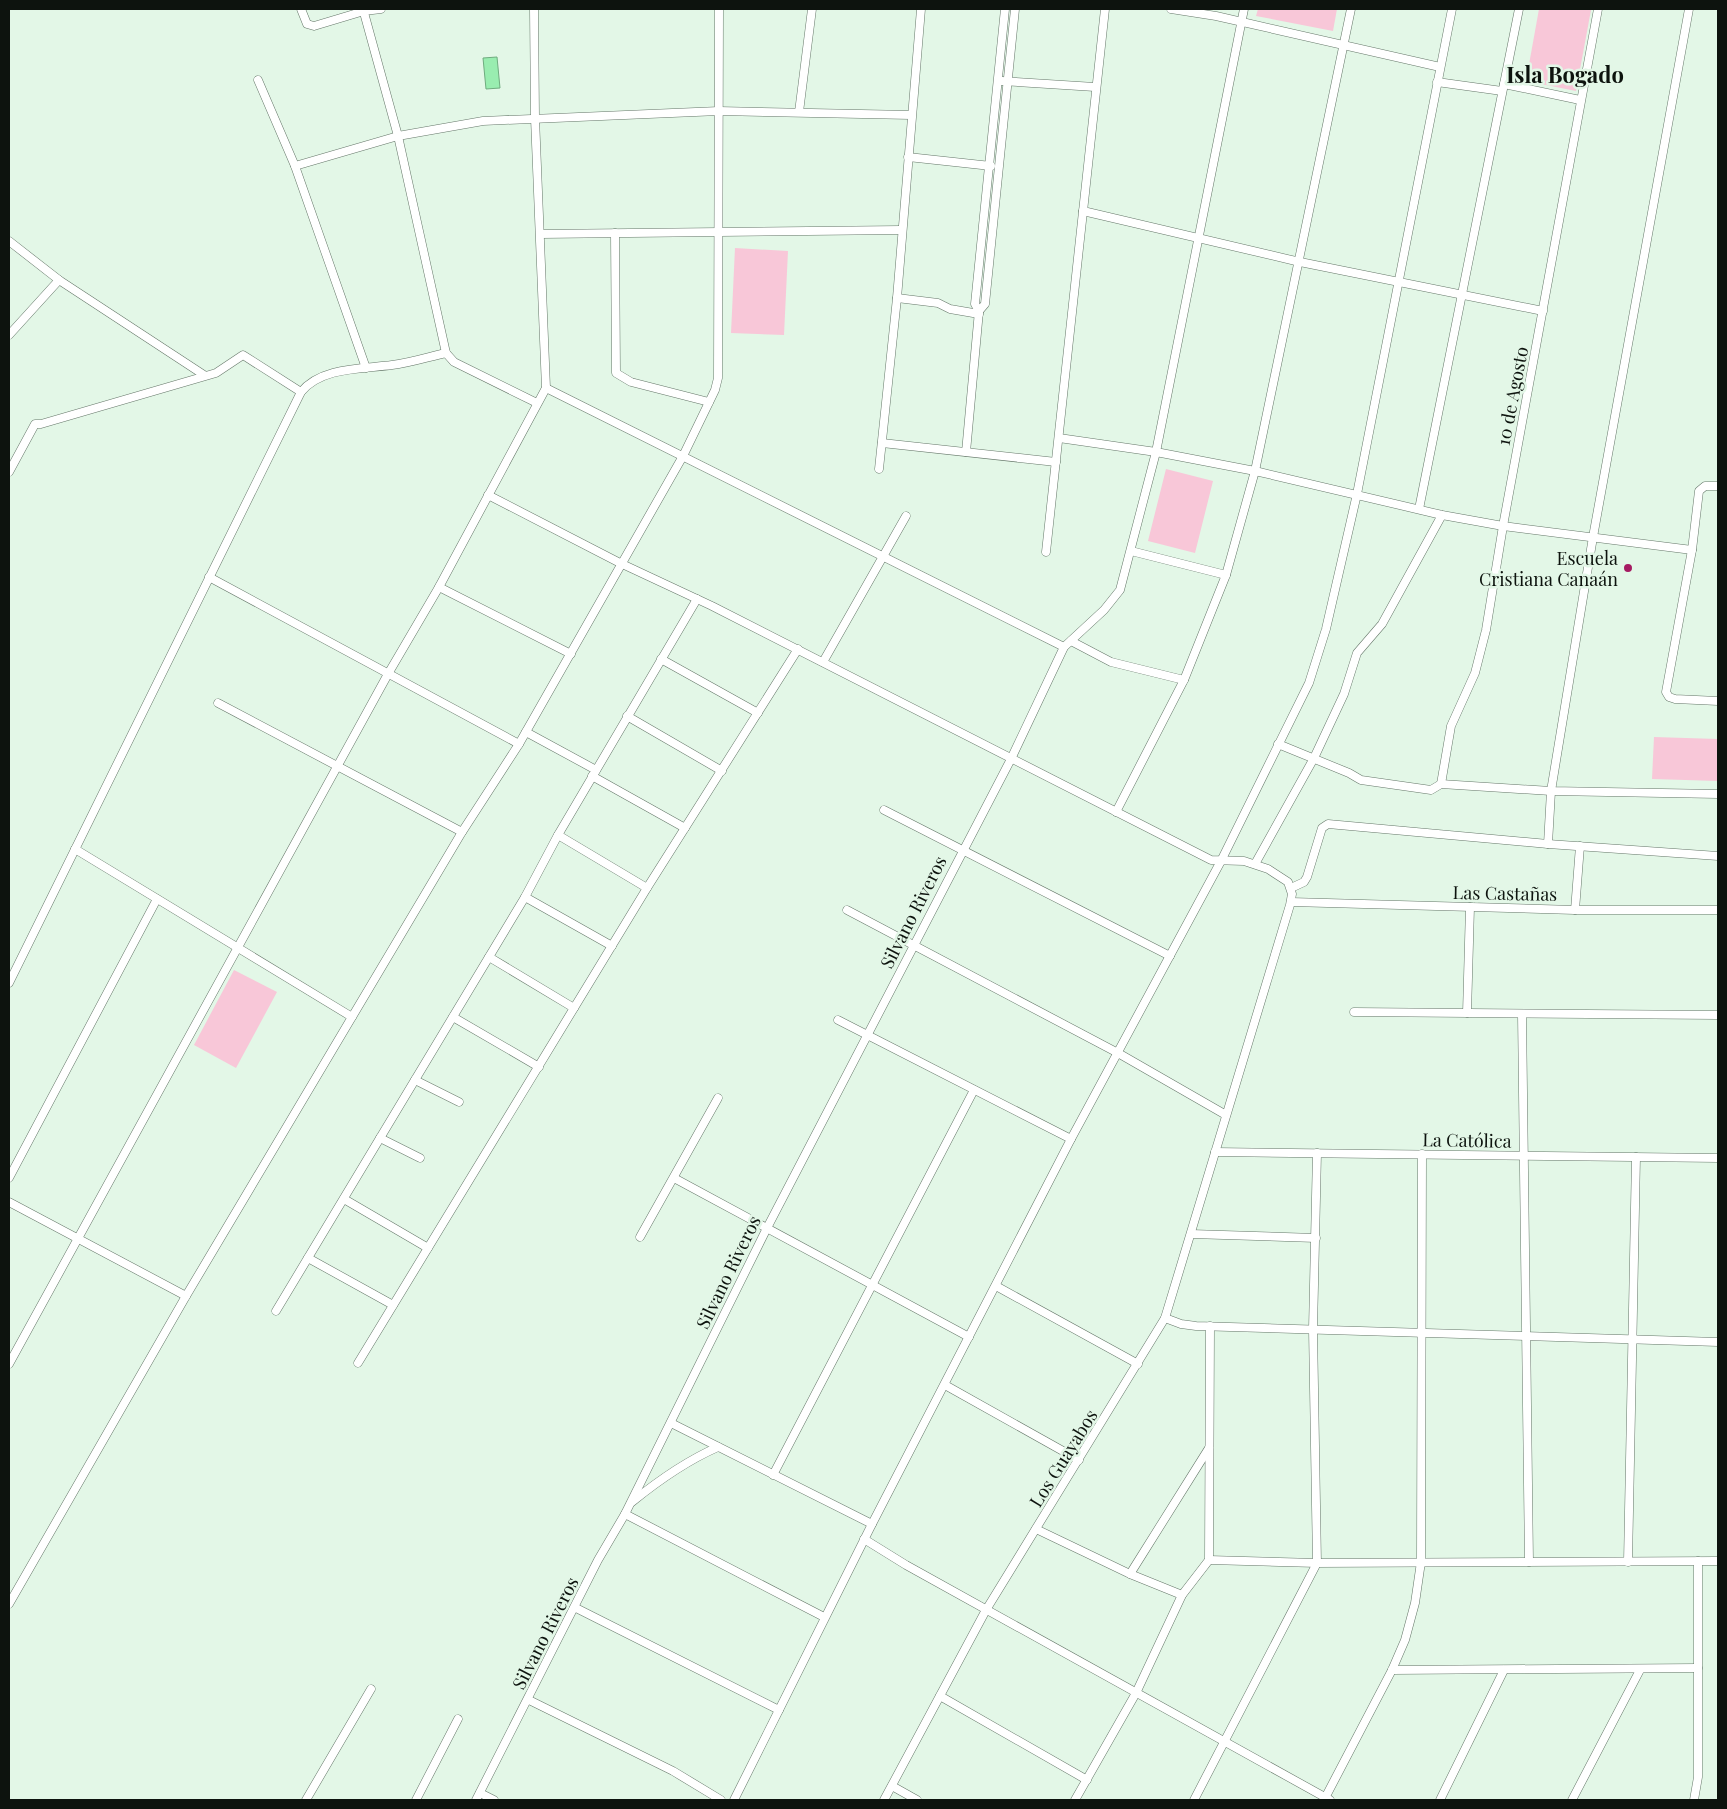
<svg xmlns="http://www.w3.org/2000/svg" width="1727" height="1809" font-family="'Playfair Display',serif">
	<rect width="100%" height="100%" fill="#e3f7e7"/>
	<g fill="#f8c7d8">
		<polygon points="1258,9 1337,9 1333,31 1256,16"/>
		<polygon points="1539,9 1591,10 1576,91 1526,81"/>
		<polygon points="735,248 788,251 784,335 731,333"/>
		<polygon points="1166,469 1213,481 1195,553 1148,541"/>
		<polygon points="1654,737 1718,739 1718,781 1652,779"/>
		<polygon points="234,970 277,992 236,1068 194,1045"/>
	</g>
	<polygon fill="#99edb0" stroke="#6fac7f" points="497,57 500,88 486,89 483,58"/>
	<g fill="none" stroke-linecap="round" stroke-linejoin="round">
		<defs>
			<g id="street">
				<polyline points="301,9 307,24 314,26 364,11 381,9"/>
				<polyline points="363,9 398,136 446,353 454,362 537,403"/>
				<polyline points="1171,9 1216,16 1440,67"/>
				<polyline points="258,80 295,166 366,368"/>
				<polyline points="1002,81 1095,87"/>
				<polyline points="1437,82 1502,91"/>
				<polyline points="1504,84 1580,100"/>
				<polyline points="799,112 812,9"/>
				<polyline points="908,157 991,166"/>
				<polyline points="295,166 398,136 483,121 719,111 911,115"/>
				<polyline points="1083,211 1300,262 1543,311"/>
				<polyline points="615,233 616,373 631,382 709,402"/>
				<polyline points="541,234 901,230"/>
				<polyline points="9,241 59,280 204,375"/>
				<polyline points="897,298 938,303 950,309 979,314"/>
				<polyline points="979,311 985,304 1015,9"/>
				<polyline points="9,335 59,280"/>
				<polyline points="546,388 1064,647"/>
				<polyline points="1059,438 1156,452 1255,471 1442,515 1503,526 1692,550"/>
				<polyline points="882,443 1056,462"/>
				<polyline points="966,452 979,311 975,304 1005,9"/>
				<polyline points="879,469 897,298 921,9"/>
				<polyline points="9,472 35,424 41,424 216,373 243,355 301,392"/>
				<polyline points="1718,486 1705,486 1699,491 1692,550 1666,692 1669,697 1675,699 1718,701"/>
				<polyline points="488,495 620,563 712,606 1211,860 1244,861 1268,869 1288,882 1292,894 1290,905 1165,1318 986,1610 884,1800"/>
				<polyline points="1419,509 1519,9"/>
				<polyline points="1131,551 1226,575"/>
				<polyline points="1046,552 1105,9"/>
				<polyline points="209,577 519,744"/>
				<polyline points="439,587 571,654"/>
				<polyline points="1071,641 1111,662 1184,680"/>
				<polyline points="661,659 758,713"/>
				<polyline points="823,662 906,516"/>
				<polyline points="218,703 462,832"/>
				<polyline points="627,716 722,771"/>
				<polyline points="526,732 596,770"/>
				<polyline points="1278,744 1349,773 1361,780 1431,790 1441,784 1551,791 1718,794"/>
				<polyline points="592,776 685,828"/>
				<polyline points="1441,784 1451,726 1475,673 1486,630 1503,526 1598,9"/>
				<polyline points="884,810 1170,956"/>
				<polyline points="1116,812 1184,680 1226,575 1255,471 1351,9"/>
				<polyline points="558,835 647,888"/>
				<polyline points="1548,844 1551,791 1593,537 1689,9"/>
				<polyline points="75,849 352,1017"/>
				<polyline points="1255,864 1314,758 1344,694 1357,653 1382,624 1442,515"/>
				<polyline points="1291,888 1304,882 1307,877 1322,828 1328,824 1548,844 1718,856"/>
				<polyline points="525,897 612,946"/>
				<polyline points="1291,902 1575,910 1718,910"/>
				<polyline points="847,910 1118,1053 1226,1115"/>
				<polyline points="1575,910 1580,846"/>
				<polyline points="489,957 574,1008"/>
				<path d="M9 983 301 392C321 367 362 369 392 365 410 363 428 357 446 353"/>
				<polyline points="1354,1012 1718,1015"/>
				<polyline points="1467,1013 1470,907"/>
				<polyline points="1522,1014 1529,1562"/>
				<polyline points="453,1017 539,1067"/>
				<polyline points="838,1020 1071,1139"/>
				<polyline points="415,1080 459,1102"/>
				<polyline points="380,1138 420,1158"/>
				<polyline points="1215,1152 1718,1158"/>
				<polyline points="9,1178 157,899"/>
				<polyline points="674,1178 969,1337"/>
				<polyline points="344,1199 428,1248"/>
				<polyline points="9,1202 186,1296"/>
				<polyline points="1191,1234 1316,1238"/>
				<polyline points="640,1237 718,1098"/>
				<polyline points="308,1258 393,1305"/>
				<polyline points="996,1286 1138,1364"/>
				<polyline points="276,1311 525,897 558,835 697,599"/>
				<polyline points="1165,1318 1181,1324 1196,1326 1718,1342"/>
				<polyline points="358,1363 647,888 798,649"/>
				<polyline points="9,1364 388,674 439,587 546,388 535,118 534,9"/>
				<polyline points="945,1385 1079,1460"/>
				<polyline points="671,1423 872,1524"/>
				<polyline points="773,1475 974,1090"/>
				<path d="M632 1502C659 1480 686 1461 718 1447"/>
				<polyline points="625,1514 824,1617"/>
				<polyline points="1036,1529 1130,1574 1182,1595"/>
				<polyline points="864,1539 906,1565 1330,1800"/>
				<polyline points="1209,1560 1317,1563 1718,1561"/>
				<polyline points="1628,1562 1636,1157"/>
				<polyline points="1130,1574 1209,1448"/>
				<polyline points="9,1604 186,1296 352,1017 462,832 519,744 683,456 715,390 718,378 719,9"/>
				<polyline points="576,1608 779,1710"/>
				<polyline points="1392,1670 1698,1668"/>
				<polyline points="940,1696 1087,1780"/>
				<polyline points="529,1700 673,1771 721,1800"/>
				<polyline points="892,1786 917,1800"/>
				<polyline points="480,1793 494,1800"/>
				<polyline points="306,1800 371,1689"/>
				<polyline points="416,1800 458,1719"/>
				<polyline points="476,1800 598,1560 625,1514 767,1228 1011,759 1064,647 1104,610 1120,590 1156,452 1244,9"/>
				<polyline points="734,1800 872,1524 1071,1139 1221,861 1309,683 1326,629 1357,494 1452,9"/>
				<polyline points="1075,1800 1136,1693 1182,1595 1209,1560 1210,1326"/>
				<polyline points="1194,1800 1317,1563 1313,1329 1317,1153"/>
				<polyline points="1324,1800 1392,1670 1405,1640 1415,1603 1421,1562 1422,1154"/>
				<polyline points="1440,1800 1504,1670"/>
				<polyline points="1572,1800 1640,1670"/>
				<polyline points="1694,1800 1698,1777 1698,1561"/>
			</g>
		</defs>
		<use href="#street" stroke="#657769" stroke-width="9"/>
		<use href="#street" stroke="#fff" stroke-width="8"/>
	</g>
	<circle fill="#a51b62" stroke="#e3f7e7" stroke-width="2" cx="1628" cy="568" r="5"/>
	<g text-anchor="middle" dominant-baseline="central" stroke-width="5" stroke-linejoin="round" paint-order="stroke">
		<g font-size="18" fill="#0d130e" stroke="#e3f7e7">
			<text transform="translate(1512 396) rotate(-79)">10 de Agosto</text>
			<text transform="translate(1505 893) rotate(1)">Las Castañas</text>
			<text transform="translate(913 912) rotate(-63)">Silvano Riveros</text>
			<text transform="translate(1467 1140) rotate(1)">La Católica</text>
			<text transform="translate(728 1272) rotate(-64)">Silvano Riveros</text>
			<text transform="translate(1063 1458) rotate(-58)">Los Guayabos</text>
			<text transform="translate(545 1633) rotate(-63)">Silvano Riveros</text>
		</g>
		<g font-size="18" fill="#0d130e" stroke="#e3f7e7" text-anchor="end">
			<text x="1618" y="558">Escuela<tspan x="1618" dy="21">Cristiana Canaán</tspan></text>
		</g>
		<g font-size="22" font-weight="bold" fill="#0d130e" stroke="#e3f7e7">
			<text x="1565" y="74">Isla Bogado</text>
		</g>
	</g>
	<rect width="1727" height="1809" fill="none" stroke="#0d130e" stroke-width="20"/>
</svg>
